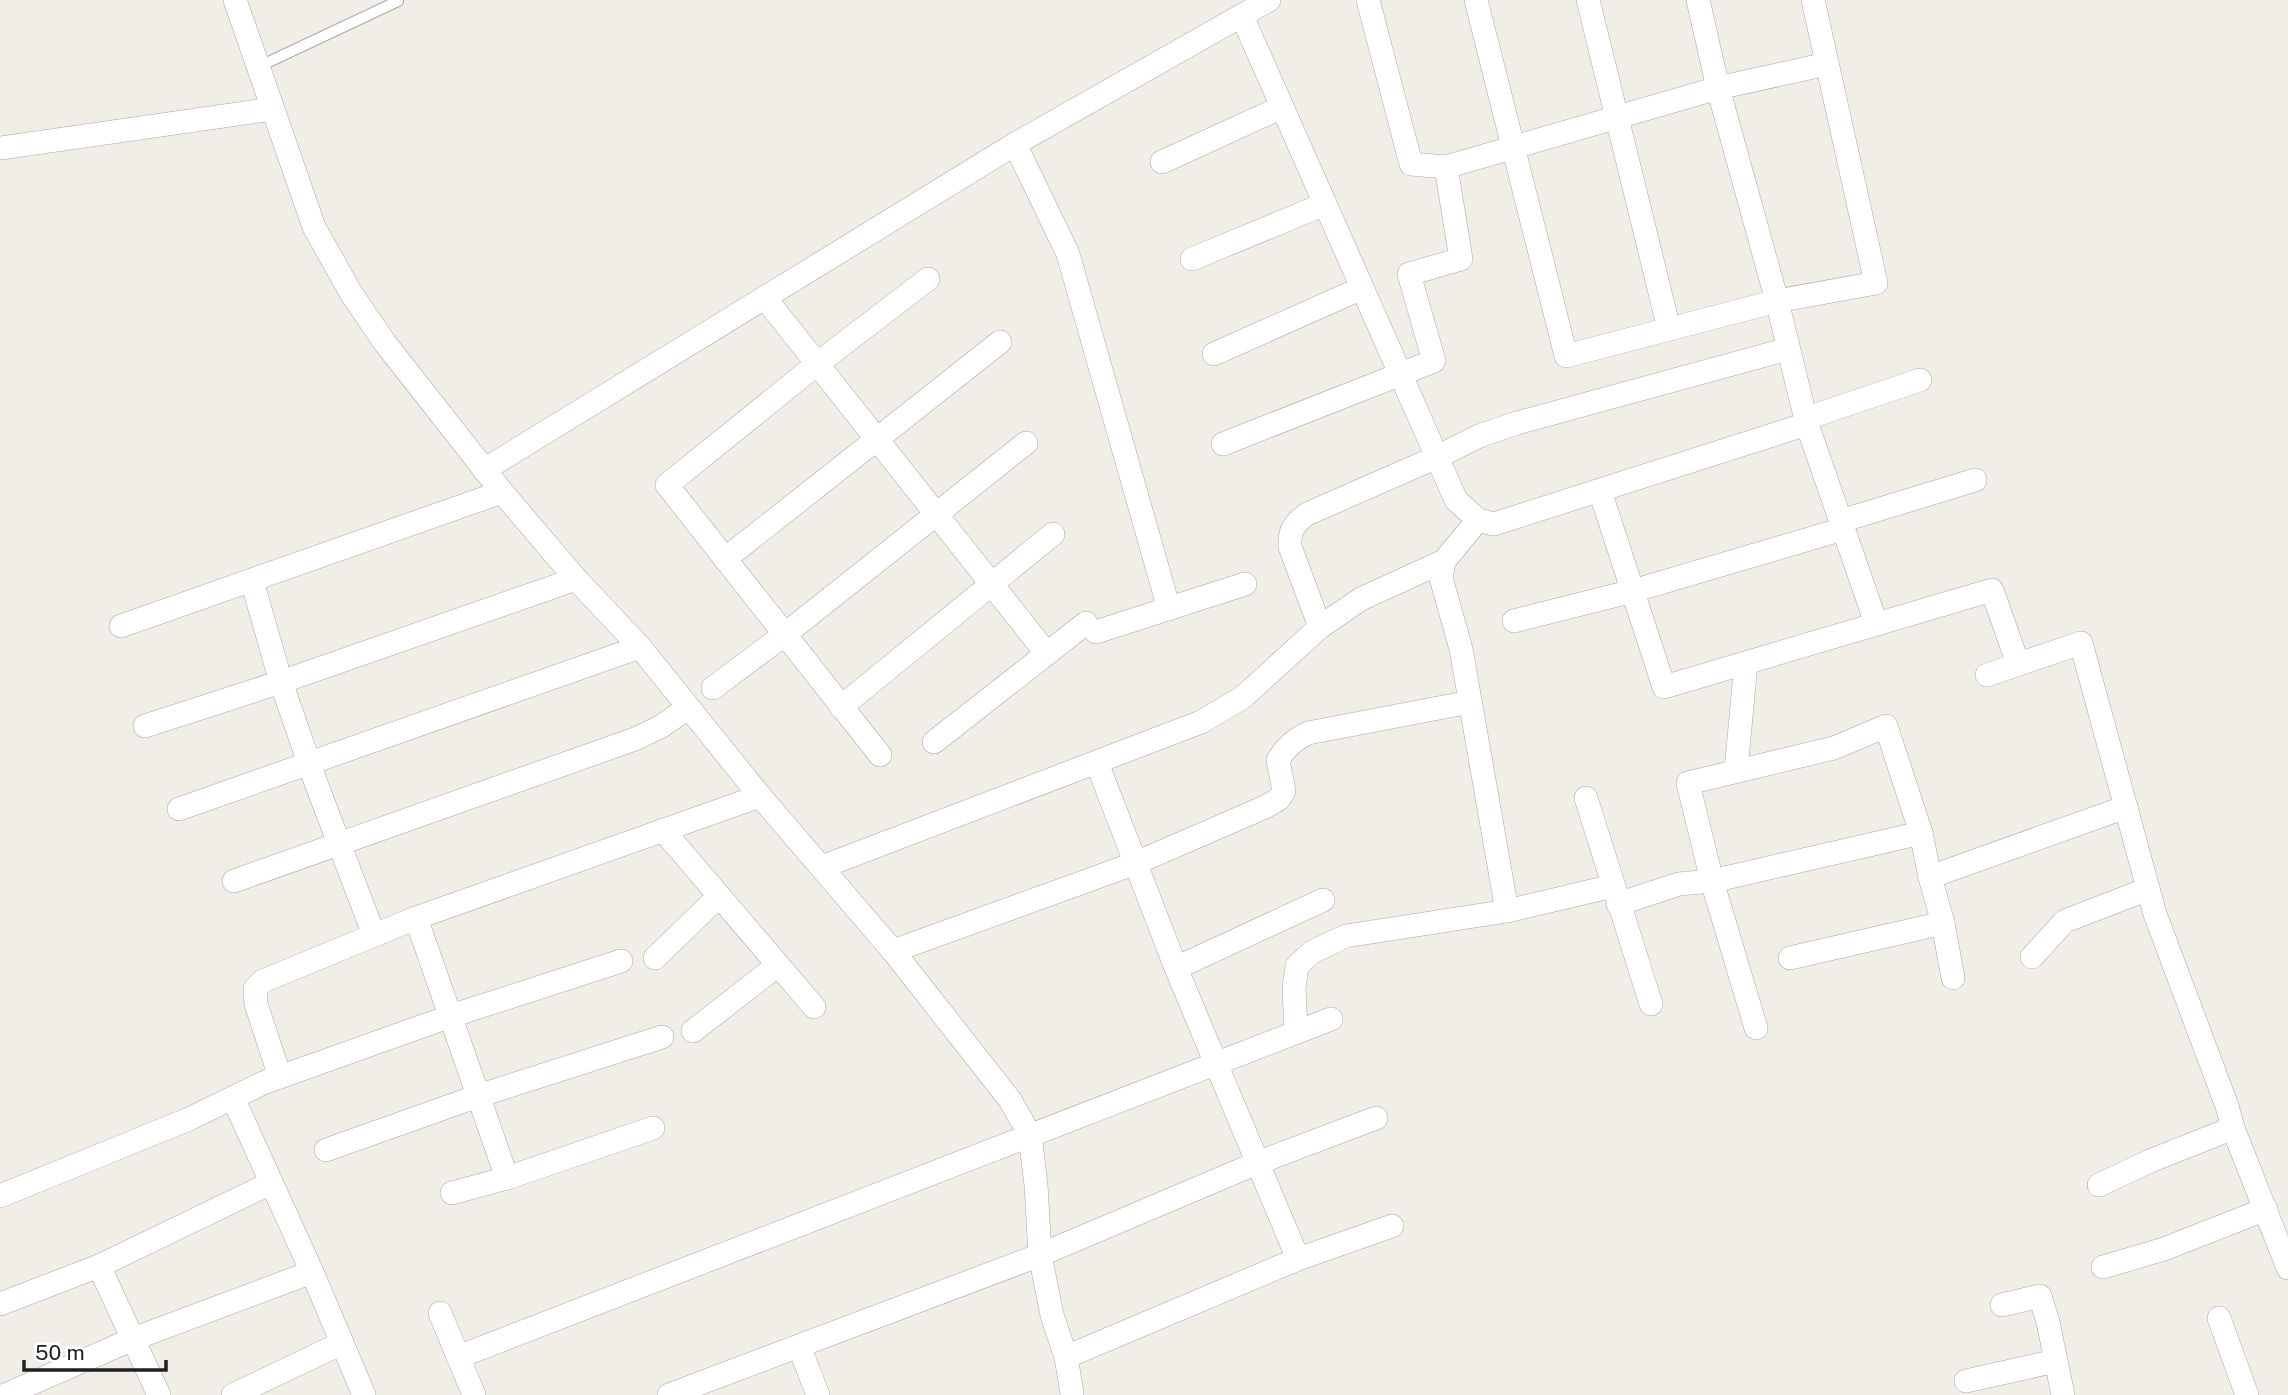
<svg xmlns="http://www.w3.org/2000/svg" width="2288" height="1395" font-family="'Public Sans',sans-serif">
	<rect width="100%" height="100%" fill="#f1ede7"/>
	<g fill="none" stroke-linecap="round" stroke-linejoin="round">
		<defs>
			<polyline id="lane" points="258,67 398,1"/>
			<g id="street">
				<polyline points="235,0 314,227 351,293 385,343 502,492 576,579 640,647 760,796 893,951 1010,1100 1030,1135 1036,1185 1040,1255 1052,1315 1066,1357 1072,1393"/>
				<polyline points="1368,0 1411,164 1446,167 1718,88 1827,64"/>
				<polyline points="1476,0 1566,356 1777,301 1876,283 1813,0"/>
				<polyline points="1588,0 1669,329"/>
				<polyline points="1698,0 1718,88 1777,301 1807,424 1876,623"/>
				<polyline points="1242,16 1456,500 1478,520 1494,524 1807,424"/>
				<polyline points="1015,144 1068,254 1169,609"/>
				<polyline points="0,148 272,109"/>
				<polyline points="1162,162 1282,107"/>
				<polyline points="1192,259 1325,204"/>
				<polyline points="765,298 1047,654"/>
				<polyline points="1214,354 1362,288"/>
				<polyline points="1807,418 1920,380"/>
				<polyline points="1223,444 1434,361 1409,274 1461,259 1446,167"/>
				<polyline points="484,470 1015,144 1269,0"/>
				<polyline points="1600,491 1664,687 1992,590 2018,664"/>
				<polyline points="1478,520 1444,561 1441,578 1461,649 1507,911 1613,886"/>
				<polyline points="1841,521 1975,480"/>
				<polyline points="725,559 1000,342"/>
				<polyline points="252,581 281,682 316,783 374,935"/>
				<polyline points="1514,621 1633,591 1843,529"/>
				<polyline points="121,626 502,492"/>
				<path d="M1320 627 1290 547C1289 530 1294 524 1307 514L1437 457 1479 436 1517 423 1788 349"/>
				<polyline points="1096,632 1245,584"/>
				<polyline points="1987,675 2081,643 2155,914 2227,1106 2233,1128 2288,1268"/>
				<polyline points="713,688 784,635 1026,443"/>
				<polyline points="841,707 1053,534"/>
				<polyline points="145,726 281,682 576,579"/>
				<polyline points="934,742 1086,623"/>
				<polyline points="880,755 667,485 817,364 928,279"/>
				<polyline points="1097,763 1176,968 1298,1259"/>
				<polyline points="1736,770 1746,663"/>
				<polyline points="1586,798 1651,1004"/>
				<polyline points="179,809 640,647"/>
				<polyline points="663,830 814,1007"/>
				<polyline points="822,867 1201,722 1242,698 1320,627 1361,599 1444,561"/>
				<polyline points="1930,877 2126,807"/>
				<polyline points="234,881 635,739 660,727 688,708"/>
				<polyline points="1618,904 1679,884 1712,881 1921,833"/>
				<polyline points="416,918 507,1178"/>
				<path d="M893 951 1136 863 1265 807 1279 799 1284 791 1278 760C1286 747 1294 740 1308 733L1470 702"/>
				<polyline points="2032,957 2065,921 2148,889"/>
				<polyline points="655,958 719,896"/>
				<polyline points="1790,958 1943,923"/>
				<polyline points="1176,968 1323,900"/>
				<polyline points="1756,1028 1712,881 1688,783 1834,748 1886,726 1921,833 1930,877 1943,923 1953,978"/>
				<polyline points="693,1031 778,965"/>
				<polyline points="1296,1032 1294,988 1297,966 1312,952 1346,936 1507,911"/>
				<polyline points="280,1077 256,1004 255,989 263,981 416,918 760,796"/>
				<polyline points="233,1098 312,1272 364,1395"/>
				<polyline points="326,1150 478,1096 662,1037"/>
				<polyline points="2099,1185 2150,1161 2233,1128"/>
				<polyline points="452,1193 507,1178 653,1128"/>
				<polyline points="0,1196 189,1119 263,1083 451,1016 621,961"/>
				<polyline points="99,1266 159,1395"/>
				<polyline points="2103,1267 2164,1249 2266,1209"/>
				<polyline points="0,1304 99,1266 271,1183"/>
				<polyline points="2002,1305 2040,1296 2048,1322 2063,1395"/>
				<polyline points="440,1313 474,1395"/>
				<polyline points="2219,1318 2247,1395"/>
				<polyline points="799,1346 818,1395"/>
				<polyline points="458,1357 1331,1019"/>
				<polyline points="1066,1357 1298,1259 1392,1226"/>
				<polyline points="1966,1381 2056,1361"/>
				<polyline points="5,1395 133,1339 312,1272"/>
				<polyline points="233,1395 342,1343"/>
				<polyline points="669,1395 1040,1255 1257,1163 1376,1118"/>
			</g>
		</defs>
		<use href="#lane" stroke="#a7a7a7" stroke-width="12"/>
		<use href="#street" stroke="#a7a7a7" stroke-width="24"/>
		<use href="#lane" stroke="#fff" stroke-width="10"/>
		<use href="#street" stroke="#fff" stroke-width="23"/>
	</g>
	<path d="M24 1360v10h142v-10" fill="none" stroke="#202020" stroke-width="3.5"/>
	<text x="35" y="1360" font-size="21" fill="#202020" stroke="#ffffff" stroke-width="5" paint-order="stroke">50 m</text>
</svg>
